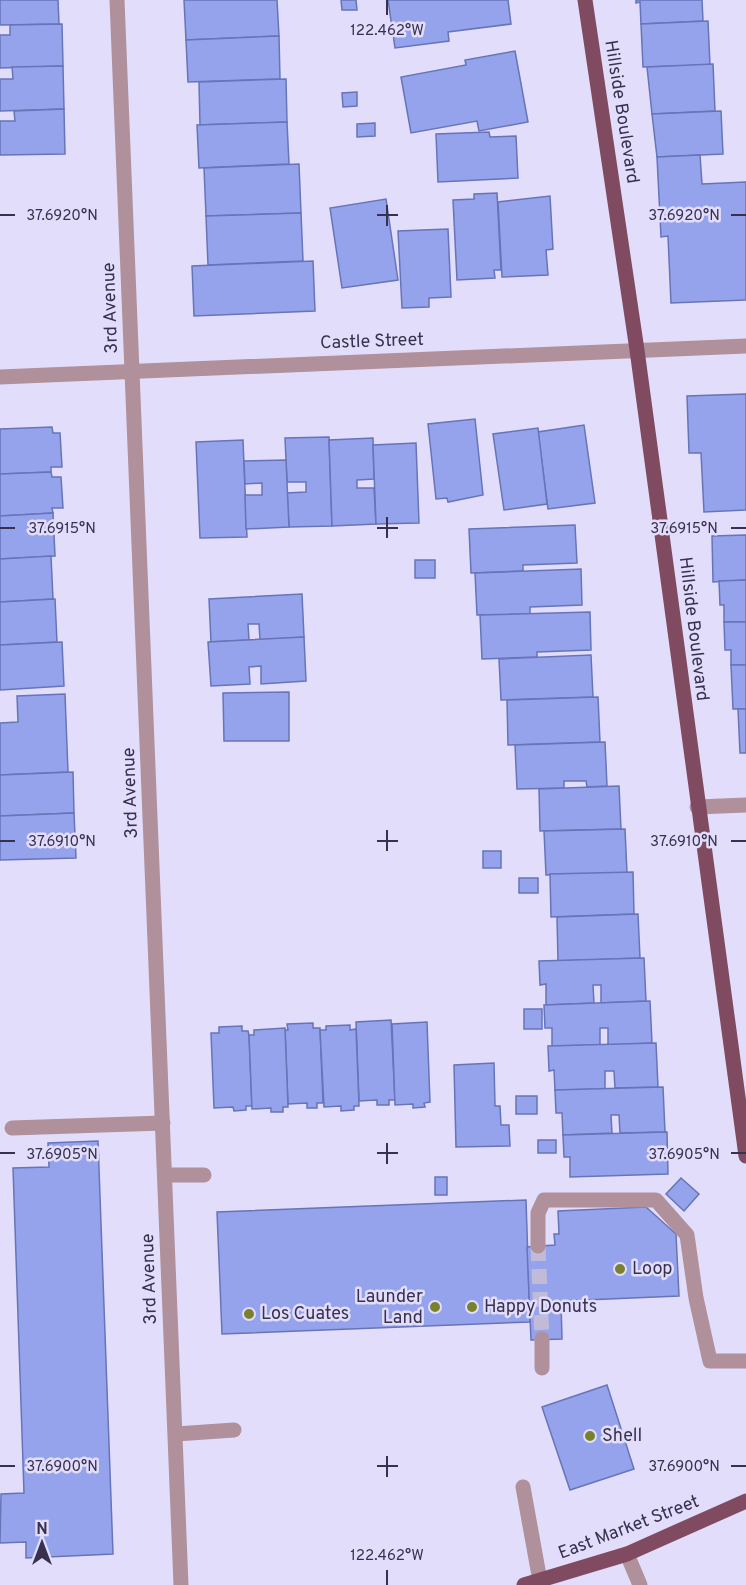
<svg xmlns="http://www.w3.org/2000/svg" width="746" height="1585" font-family="Overpass,sans-serif">
	<rect width="100%" height="100%" fill="#e3ddfc"/>
	<g fill="#95a3ec" stroke="#6774b8" stroke-width="1.5">
		<polygon points="0,0 58,0 59,24 0,25"/>
		<polygon points="184,0 277,0 279,36 186,40"/>
		<polygon points="341,0 356,0 357,10 342,10"/>
		<polygon points="388,0 508,0 511,24 448,32 449,41 395,48"/>
		<polygon points="636,0 702,0 703,21 641,24 640,2 636,3"/>
		<polygon points="708,21 710,65 643,67 641,24"/>
		<polygon points="62,24 63,66 0,68 0,35 10,35 10,25"/>
		<polygon points="279,36 280,79 188,82 186,40"/>
		<polygon points="515,51 528,122 479,131 477,121 411,133 401,77 466,65 465,60"/>
		<polygon points="713,64 715,111 652,114 647,67"/>
		<polygon points="63,66 64,109 0,111 0,79 13,79 12,67"/>
		<polygon points="286,79 287,122 200,125 199,82"/>
		<polygon points="357,92 357,106 343,107 342,93"/>
		<polygon points="64,109 65,154 0,155 0,121 15,121 14,111"/>
		<polygon points="721,111 723,154 657,157 652,114"/>
		<polygon points="287,122 289,164 199,168 197,125"/>
		<polygon points="375,123 375,136 357,137 357,124"/>
		<polygon points="489,132 490,137 516,136 518,178 438,182 436,134"/>
		<polygon points="700,155 702,184 746,182 746,300 671,303 668,236 661,237 657,157"/>
		<polygon points="299,164 301,213 206,216 204,168"/>
		<polygon points="497,193 501,270 494,270 495,278 457,280 453,200 474,199 474,194"/>
		<polygon points="550,196 553,249 546,250 548,275 502,277 498,202"/>
		<polygon points="386,199 398,280 342,288 330,208"/>
		<polygon points="301,213 303,261 208,265 206,216"/>
		<polygon points="448,229 451,297 429,298 429,307 402,308 398,231"/>
		<polygon points="313,261 315,311 194,316 192,266"/>
		<polygon points="746,394 746,510 704,512 701,453 689,453 687,396"/>
		<polygon points="475,419 483,495 448,502 447,498 436,499 428,424"/>
		<polygon points="584,425 595,503 548,509 538,432"/>
		<polygon points="52,427 53,433 60,433 62,467 51,467 51,472 0,474 0,429"/>
		<polygon points="538,428 547,504 504,510 493,434"/>
		<polygon points="329,437 332,526 289,527 287,493 306,492 306,482 287,482 285,438"/>
		<polygon points="373,438 374,479 357,480 357,488 374,488 376,524 332,526 329,440"/>
		<polygon points="243,440 247,537 200,538 196,442"/>
		<polygon points="416,443 419,523 376,524 373,445"/>
		<polygon points="286,460 289,527 246,529 245,495 262,495 262,483 245,484 244,461"/>
		<polygon points="51,472 52,477 61,477 63,508 52,508 53,513 0,516 0,474"/>
		<polygon points="53,513 55,556 0,559 0,516"/>
		<polygon points="575,525 577,563 523,565 523,571 471,573 469,529"/>
		<polygon points="746,535 746,580 713,582 712,536"/>
		<polygon points="51,556 53,599 0,602 0,559"/>
		<rect x="415" y="560" width="20" height="18"/>
		<polygon points="581,569 582,605 530,607 530,614 477,615 475,573"/>
		<polygon points="746,580 746,622 724,622 724,605 720,605 719,581"/>
		<polygon points="302,594 304,637 260,640 259,624 248,624 249,640 211,642 209,599"/>
		<polygon points="55,599 57,642 0,645 0,602"/>
		<polygon points="590,612 591,650 537,652 537,657 482,659 480,615"/>
		<polygon points="724,622 746,622 746,665 731,665 731,650 725,650"/>
		<polygon points="304,637 306,681 261,684 261,666 249,667 250,684 211,686 208,642"/>
		<polygon points="62,642 64,686 0,690 0,645"/>
		<polygon points="591,655 593,697 501,700 499,659"/>
		<polygon points="731,665 746,665 746,709 733,709"/>
		<polygon points="289,692 289,741 224,741 223,693"/>
		<polygon points="65,694 68,772 0,775 0,723 18,722 17,696"/>
		<polygon points="598,697 600,742 508,745 507,700"/>
		<polygon points="738,709 746,709 746,753 740,753"/>
		<polygon points="605,742 607,786 587,787 586,781 564,781 564,788 517,789 515,745"/>
		<polygon points="73,772 74,813 0,816 0,775"/>
		<polygon points="619,786 621,829 540,831 539,789"/>
		<polygon points="74,813 76,858 0,860 0,816"/>
		<polygon points="625,829 627,873 546,875 544,831"/>
		<rect x="483" y="851" width="18" height="17"/>
		<polygon points="633,872 634,914 551,917 550,874"/>
		<rect x="519" y="878" width="19" height="15"/>
		<polygon points="638,914 640,958 558,961 557,917"/>
		<polygon points="644,958 646,1001 601,1003 601,985 593,985 594,1003 546,1005 546,984 540,985 539,961"/>
		<polygon points="650,1001 652,1043 608,1045 608,1028 600,1028 600,1045 552,1046 552,1028 545,1028 544,1005"/>
		<rect x="524" y="1009" width="18" height="20"/>
		<polygon points="391,1020 395,1100 389,1100 389,1105 377,1105 377,1100 359,1101 356,1022"/>
		<polygon points="427,1022 430,1102 424,1103 425,1107 413,1108 413,1104 395,1105 392,1024"/>
		<polygon points="313,1023 313,1028 320,1028 323,1103 317,1103 317,1108 307,1108 307,1103 288,1104 285,1030 288,1030 287,1024"/>
		<polygon points="350,1025 350,1030 356,1029 359,1106 354,1106 354,1110 341,1111 341,1106 324,1107 320,1030 326,1030 326,1026"/>
		<polygon points="242,1026 242,1031 248,1031 249,1035 252,1106 246,1106 246,1110 234,1111 233,1107 214,1108 211,1033 219,1033 219,1027"/>
		<polygon points="285,1028 288,1107 283,1107 283,1112 271,1112 271,1108 252,1109 249,1035 254,1035 254,1030"/>
		<polygon points="656,1043 658,1087 615,1088 614,1071 605,1071 605,1089 555,1090 554,1070 549,1071 548,1046"/>
		<polygon points="494,1063 495,1106 500,1106 501,1125 509,1125 510,1146 456,1147 454,1065"/>
		<polygon points="663,1087 665,1132 620,1133 619,1115 611,1115 612,1133 563,1135 562,1113 556,1113 555,1090"/>
		<rect x="516" y="1096" width="21" height="18"/>
		<polygon points="667,1132 668,1174 570,1177 570,1157 564,1157 563,1135"/>
		<rect x="538" y="1140" width="18" height="13"/>
		<polygon points="98,1141 113,1554 26,1558 26,1542 0,1543 1,1494 24,1493 13,1168 49,1167 48,1143"/>
		<rect x="435" y="1177" width="12" height="18"/>
		<polygon points="681,1178 699,1194 684,1211 666,1194"/>
		<polygon points="526,1200 530,1322 222,1334 217,1212"/>
		<polygon points="646,1207 676,1234 679,1296 561,1301 562,1339 531,1340 527,1247 555,1245 554,1234 559,1234 558,1211"/>
		<polygon points="607,1385 634,1469 570,1490 542,1407"/>
	</g>
	<g fill="none" stroke-linecap="round" stroke-linejoin="round">
		<polyline stroke="#c1bad9" stroke-width="15" stroke-dasharray="15 8" stroke-linecap="butt" points="538,1246 542,1339"/>
		<g stroke="#af909b" stroke-width="15">
			<polyline points="117,0 181,1585"/>
			<polyline points="0,377 746,346"/>
			<polyline points="697,807 746,805"/>
			<polyline points="12,1128 163,1123"/>
			<polyline points="166,1175 204,1175"/>
			<polyline points="538,1246 538,1213 544,1200 656,1200 687,1235 696,1298 710,1361 746,1361"/>
			<polyline points="542,1339 542,1368"/>
			<polyline points="176,1434 234,1430"/>
			<polyline points="523,1487 540,1581"/>
			<polyline points="627,1554 640,1585"/>
		</g>
		<g stroke="#804b60" stroke-width="15">
			<polyline points="585,0 637,350 746,1156"/>
			<polyline points="524,1585 627,1554 746,1501"/>
		</g>
	</g>
	<path fill="none" stroke="#37304e" stroke-width="2" d="M387 0V15M387 205V226M0 215H15M377 215H398M731 215H746M387 517V538M0 528H15M377 528H398M731 528H746M387 830V851M0 841H15M377 841H398M731 841H746M387 1143V1164M0 1153H15M377 1153H398M731 1153H746M387 1456V1477M0 1466H15M377 1466H398M731 1466H746M387 1570V1585"/>
	<g fill="#79812d" stroke="#e3ddfc" stroke-width="2">
		<circle cx="620" cy="1269" r="6"/>
		<circle cx="435" cy="1307" r="6"/>
		<circle cx="472" cy="1307" r="6"/>
		<circle cx="249" cy="1314" r="6"/>
		<circle cx="590" cy="1436" r="6"/>
	</g>
	<g text-anchor="middle" dominant-baseline="central" stroke-width="5" stroke-linejoin="round" paint-order="stroke">
		<g font-size="18" fill="#37304e" stroke="#e3ddfc">
			<text transform="translate(621 112) rotate(81)">Hillside Boulevard</text>
			<text transform="translate(111 308) rotate(-92)">3rd Avenue</text>
			<text transform="translate(372 342) rotate(-2)">Castle Street</text>
			<text transform="translate(693 629) rotate(83)">Hillside Boulevard</text>
			<text transform="translate(131 793) rotate(-92)">3rd Avenue</text>
			<text transform="translate(150 1279) rotate(-92)">3rd Avenue</text>
			<text transform="translate(629 1528) rotate(-21)">East Market Street</text>
		</g>
		<g font-size="18" fill="#37304e" stroke="#e3ddfc" text-anchor="start">
			<text x="632" y="1269">Loop</text>
			<text x="423" y="1297" text-anchor="end">Launder<tspan x="423" dy="21">Land</tspan></text>
			<text x="484" y="1307">Happy Donuts</text>
			<text x="261" y="1314">Los Cuates</text>
			<text x="602" y="1436">Shell</text>
		</g>
	</g>
	<g font-size="15" text-anchor="middle" fill="#37304e" stroke="#e3ddfc" stroke-width="5" stroke-linejoin="round" paint-order="stroke">
		<text x="387" y="35">122.462°W</text>
		<text x="62" y="220">37.6920°N</text>
		<text x="684" y="220">37.6920°N</text>
		<text x="62" y="533">37.6915°N</text>
		<text x="684" y="533">37.6915°N</text>
		<text x="62" y="846">37.6910°N</text>
		<text x="684" y="846">37.6910°N</text>
		<text x="62" y="1159">37.6905°N</text>
		<text x="684" y="1159">37.6905°N</text>
		<text x="62" y="1471">37.6900°N</text>
		<text x="684" y="1471">37.6900°N</text>
		<text x="387" y="1560">122.462°W</text>
	</g>
	<g transform="translate(42 1543)" stroke="#e3ddfc" stroke-width="4.5" paint-order="stroke">
	<path d="M0-4.5L10 22L0 15L-10 22Z" fill="#37304e"/>
	<text y="-9" font-size="16" font-weight="bold" text-anchor="middle" fill="#37304e">N</text>
	</g>
</svg>
